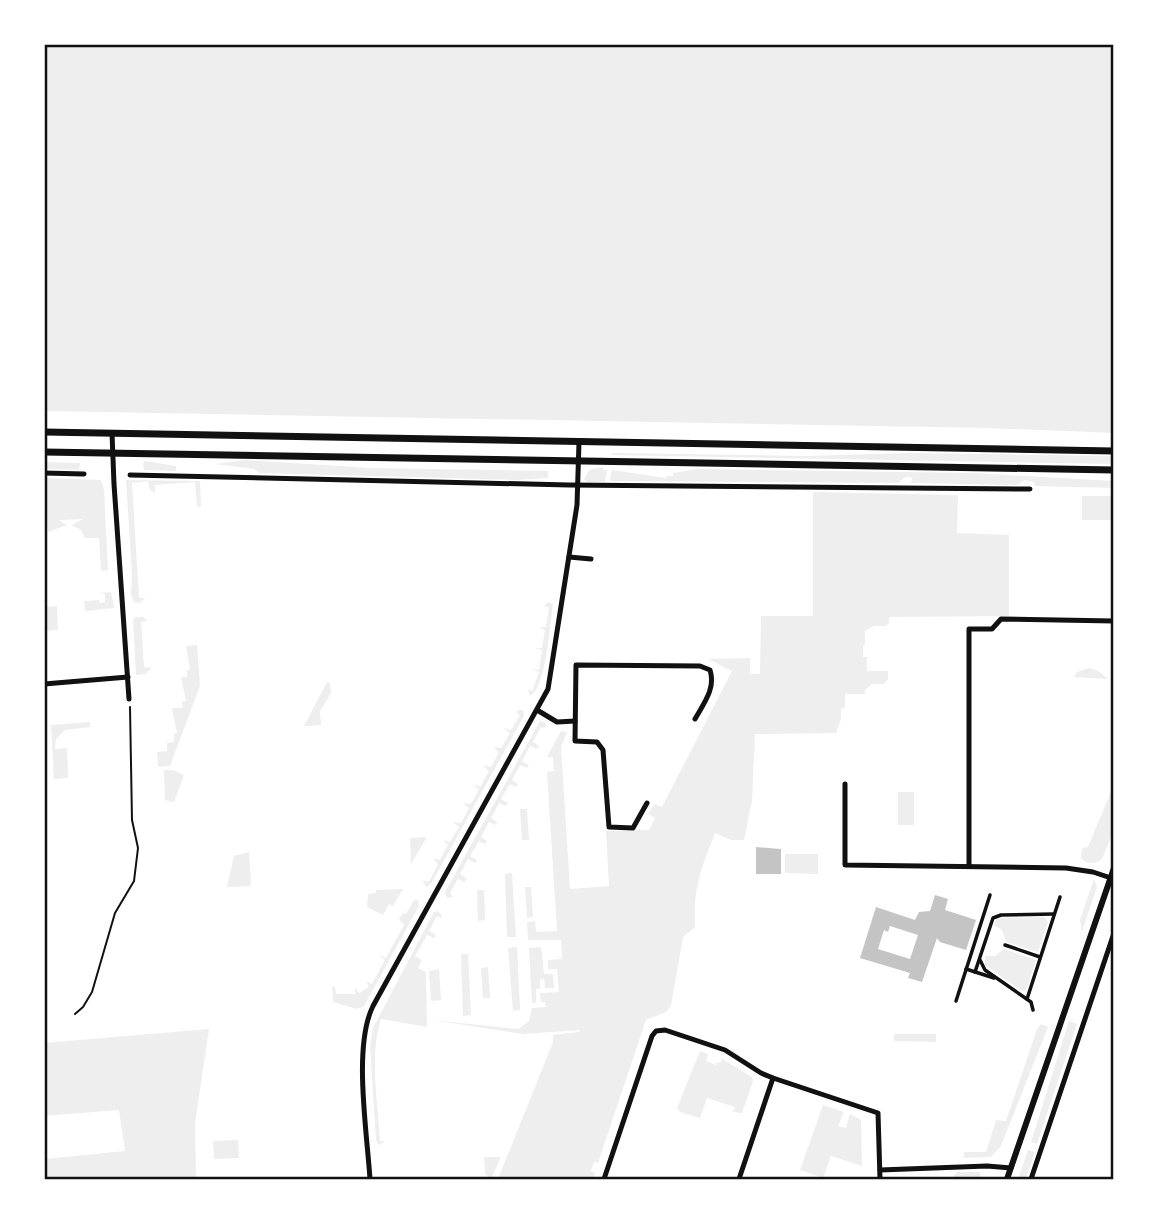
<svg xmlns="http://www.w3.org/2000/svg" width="1158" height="1223" font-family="Overpass,sans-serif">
	<rect width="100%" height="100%" fill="#fff"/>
	<g fill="#eee">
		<polygon points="44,44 1114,44 1114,433 989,428 44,411"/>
		<polygon points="612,453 806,456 910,453 1114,456 1114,464 612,455"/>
		<polygon points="246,460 371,468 548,471 548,478 517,480 259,473 254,469 215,464"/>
		<polygon points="145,461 176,466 176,471 144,470 143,463"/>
		<polygon points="44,462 80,463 79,470 44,469"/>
		<polygon points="603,467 603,470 607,470 605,482 587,482 584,479 589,470"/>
		<path d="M697 469 974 473 1114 481V488L1035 486 1034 482 1025 480 1017 485 911 483 912 478C906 475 903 478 899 483L611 481 610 479 612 470 666 478 667 476H673V473Z"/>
		<polygon points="45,478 101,480 104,490 108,570 101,571 99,538 85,538 81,530 72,525 83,519 59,520 67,525 48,532"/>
		<polygon points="126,480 200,481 201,506 197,507 195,482 155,485 155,493 150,490 148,481 132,483 139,598 145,598 140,603 134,602 131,595 132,574"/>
		<path d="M813 492 958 495 957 533 1009 535V616L889 617V623L886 626H874L865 631V645L863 646V657H867V671H888V679L884 684H872L865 690V694H845V708H841V719L836 733 755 734 752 801 744 840H731L715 833C701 869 693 888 695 927L683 937 671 1006 666 1012 646 1020 598 1163 594 1162 591 1171 595 1173 592 1179H498L553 1042V1035L579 1032 580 1030 523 1034 432 1020 518 1029 529 1021 532 1008 546 1007 545 1002H541L540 993 559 992 557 969H548V960L562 959 561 940H528L527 922 535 921 536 932 557 931 547 772 554 771 553 757H547L561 731 567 732 561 747 570 889 609 886 606 831 649 830 655 818 648 814 654 804 662 807 732 671 708 659 750 658V674H760L761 616H813Z"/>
		<rect x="1082" y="496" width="32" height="24"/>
		<polygon points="111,592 114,608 85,611 84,601 99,600 100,603 105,602 105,594 98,593"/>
		<path d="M549 602 553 605C550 623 546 689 530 696L528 689 532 691 539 672 531 669 539 670 542 650 534 648H542L545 630 538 627H546L549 607 544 606Z"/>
		<polygon points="57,606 58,630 44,631 44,607"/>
		<polygon points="136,617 143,617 147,621 141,622 144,667 152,668 145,674 136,675 133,619"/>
		<polygon points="197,645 200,686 170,766 158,767 157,752 167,751 167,743 174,742 174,734 177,733 172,708 183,708 182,702 186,701 181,677 187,677 187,670 190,670 186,646"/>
		<polygon points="1089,668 1098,671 1108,679 1074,677 1077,672"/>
		<polygon points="327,682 330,683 331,693 320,711 321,725 304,726"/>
		<polygon points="518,710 523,710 524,716 431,884 426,887 423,880 429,882 438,864 433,858 440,860 448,845 443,840 450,842 459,827 453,822 461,823 469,808 463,803 471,804 479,789 473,785 481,786 489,771 483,765 491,767 499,752 493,747 501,748 510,733 503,728 511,730 520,715 516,712"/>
		<polygon points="540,721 546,723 545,728 541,727 533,742 539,746 537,749 530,746 522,761 529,765 527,768 520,765 512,780 518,784 516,787 510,784 501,799 508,803 506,806 499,803 491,818 497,822 496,825 489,822 481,837 487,841 485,844 479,841 470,856 477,860 475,863 468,859 460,874 466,878 465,882 458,879 450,893 453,897 447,898 445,892"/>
		<polygon points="90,722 90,727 65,730 56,739 55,749 67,748 68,778 54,779 51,725"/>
		<polygon points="164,770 173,770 184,775 174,802 165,800"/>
		<path d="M1114 784V830L1102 859C1096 864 1086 865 1081 858L1082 848 1088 847Z"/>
		<rect x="898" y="792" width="16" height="33"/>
		<polygon points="520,809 527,809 529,840 522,840"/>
		<polygon points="427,837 411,864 410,838"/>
		<polygon points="249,852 251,886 227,887 234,856"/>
		<polygon points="785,854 818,854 818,874 785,873"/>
		<polygon points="512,873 516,937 507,937 505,874"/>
		<polygon points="1094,879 1097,887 1082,932 1080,920"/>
		<polygon points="525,887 531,887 533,917 527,918"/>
		<polygon points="403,889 393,906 389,904 383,915 367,907 368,894 376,893 376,890"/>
		<polygon points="477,890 484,890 485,920 478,921"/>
		<polygon points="414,900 418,900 419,906 364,1006 357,1009 333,1002 332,987 335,986 336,994 355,994 355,987 359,993 369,987 366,981 372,984 385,960 379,955 386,958 404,925 399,919 403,913 406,914"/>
		<path d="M438 911 442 916 441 918 437 916 429 931 436 935 434 938 427 935 415 956 422 960 418 968 426 972 427 1027 381 1019C369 1056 378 1102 380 1141H385L379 1145 376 1140 370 1047 373 1028 434 912Z"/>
		<polygon points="1044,917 1048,922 1038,952 1006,942 1002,930 994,925 997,919 1002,918"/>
		<polygon points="517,947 520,1010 513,1011 508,948"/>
		<polygon points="541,947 544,974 553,974 554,988 545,988 544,979 540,979 540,989 536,989 536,1003 532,1003 529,948"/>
		<polygon points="1004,949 1036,960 1027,988 1024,991 1020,990 985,965 985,956 995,956"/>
		<polygon points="461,954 468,954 471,1015 463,1016"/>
		<polygon points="488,967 490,998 483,998 481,968"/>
		<polygon points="439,969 441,1000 431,1001 429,971"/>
		<polygon points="1069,1021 1077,1024 1037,1144 1031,1142"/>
		<polygon points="1041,1024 1048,1027 1001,1146 991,1157 964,1158 964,1152 986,1152 996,1120 1006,1121 1037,1029"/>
		<polygon points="209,1029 195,1123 196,1179 44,1179 44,1159 125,1151 119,1110 44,1116 44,1043"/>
		<polygon points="894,1034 936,1034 936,1042 894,1041"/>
		<polygon points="700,1051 708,1054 706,1061 716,1065 717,1062 721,1063 722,1059 752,1077 753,1081 742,1113 733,1112 735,1107 707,1098 700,1118 680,1112 677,1108"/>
		<polygon points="823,1105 844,1112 838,1126 846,1128 850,1114 861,1120 862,1166 831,1156 824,1176 821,1177 800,1170"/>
		<polygon points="238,1140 239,1158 214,1159 213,1141"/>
		<polygon points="1028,1150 1035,1152 1026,1179 1018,1179"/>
		<polygon points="484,1157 501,1157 491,1179 485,1174"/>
		<polygon points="957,1172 980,1172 980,1179 951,1179"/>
	</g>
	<g fill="#c4c4c4" fill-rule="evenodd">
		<polygon points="756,847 781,849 781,874 756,874"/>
		<path d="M935 895 948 899 945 910 976 920 966 950 940 942 937 938 922 982 908 978 910 973 860 958 876 907 915 920 919 912 930 911ZM890 926 918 935 910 959 878 949 884 930 888 932Z"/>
	</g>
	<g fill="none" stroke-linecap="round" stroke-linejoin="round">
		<polyline stroke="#111" stroke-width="2" points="75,1014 83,1007 92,992 115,913 134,881 138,848 132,820 130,707"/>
		<g stroke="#111" stroke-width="3.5">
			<polyline points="1005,945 1040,957"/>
			<polyline points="980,960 985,970 1031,1002 1033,1010"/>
			<polyline points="966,969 994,978"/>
			<polyline points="975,972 993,918 1001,915 1054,914"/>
			<polyline points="1027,999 1060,897"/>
			<polyline points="956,1001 990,895"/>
		</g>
		<g stroke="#111" stroke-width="5">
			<polyline points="112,433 114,484 129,699"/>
			<polyline points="44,473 84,474"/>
			<polyline points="130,475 569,485 1030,489"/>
			<polyline points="569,557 591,559"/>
			<polyline points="44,684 128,677"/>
			<polyline points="537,710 557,722 575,721"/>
			<polyline points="1114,757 1114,758"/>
			<polyline points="845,784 845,865 1066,868 1093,872 1111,878"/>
			<path d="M647 803 633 828 609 827 603 750 597 742 575 741 576 665 700 666 710 670C716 688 704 703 695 719"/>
			<polyline points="969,866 969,629 992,629 1001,619 1114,621"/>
			<polyline points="880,1170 987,1166 1011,1168"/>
			<path d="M370 1179C367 1132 353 1046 373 1006L548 689 577 505 579 442"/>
			<polyline points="604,1179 652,1036 656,1031 665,1030 725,1050 761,1073 773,1078 878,1113 880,1179"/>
			<polyline points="739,1179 773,1078"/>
			<polyline points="1031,1179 1114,933"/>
		</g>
		<polyline stroke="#111" stroke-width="6" points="1007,1179 1114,868"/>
		<g stroke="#111" stroke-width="7">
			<polyline points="44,432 1114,451"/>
			<polyline points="44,452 1114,470"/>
		</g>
	</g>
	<rect width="1158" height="1223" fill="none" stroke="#ffffff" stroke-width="91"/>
	<rect x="46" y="46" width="1066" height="1132" fill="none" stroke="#111" stroke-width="2.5"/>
</svg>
